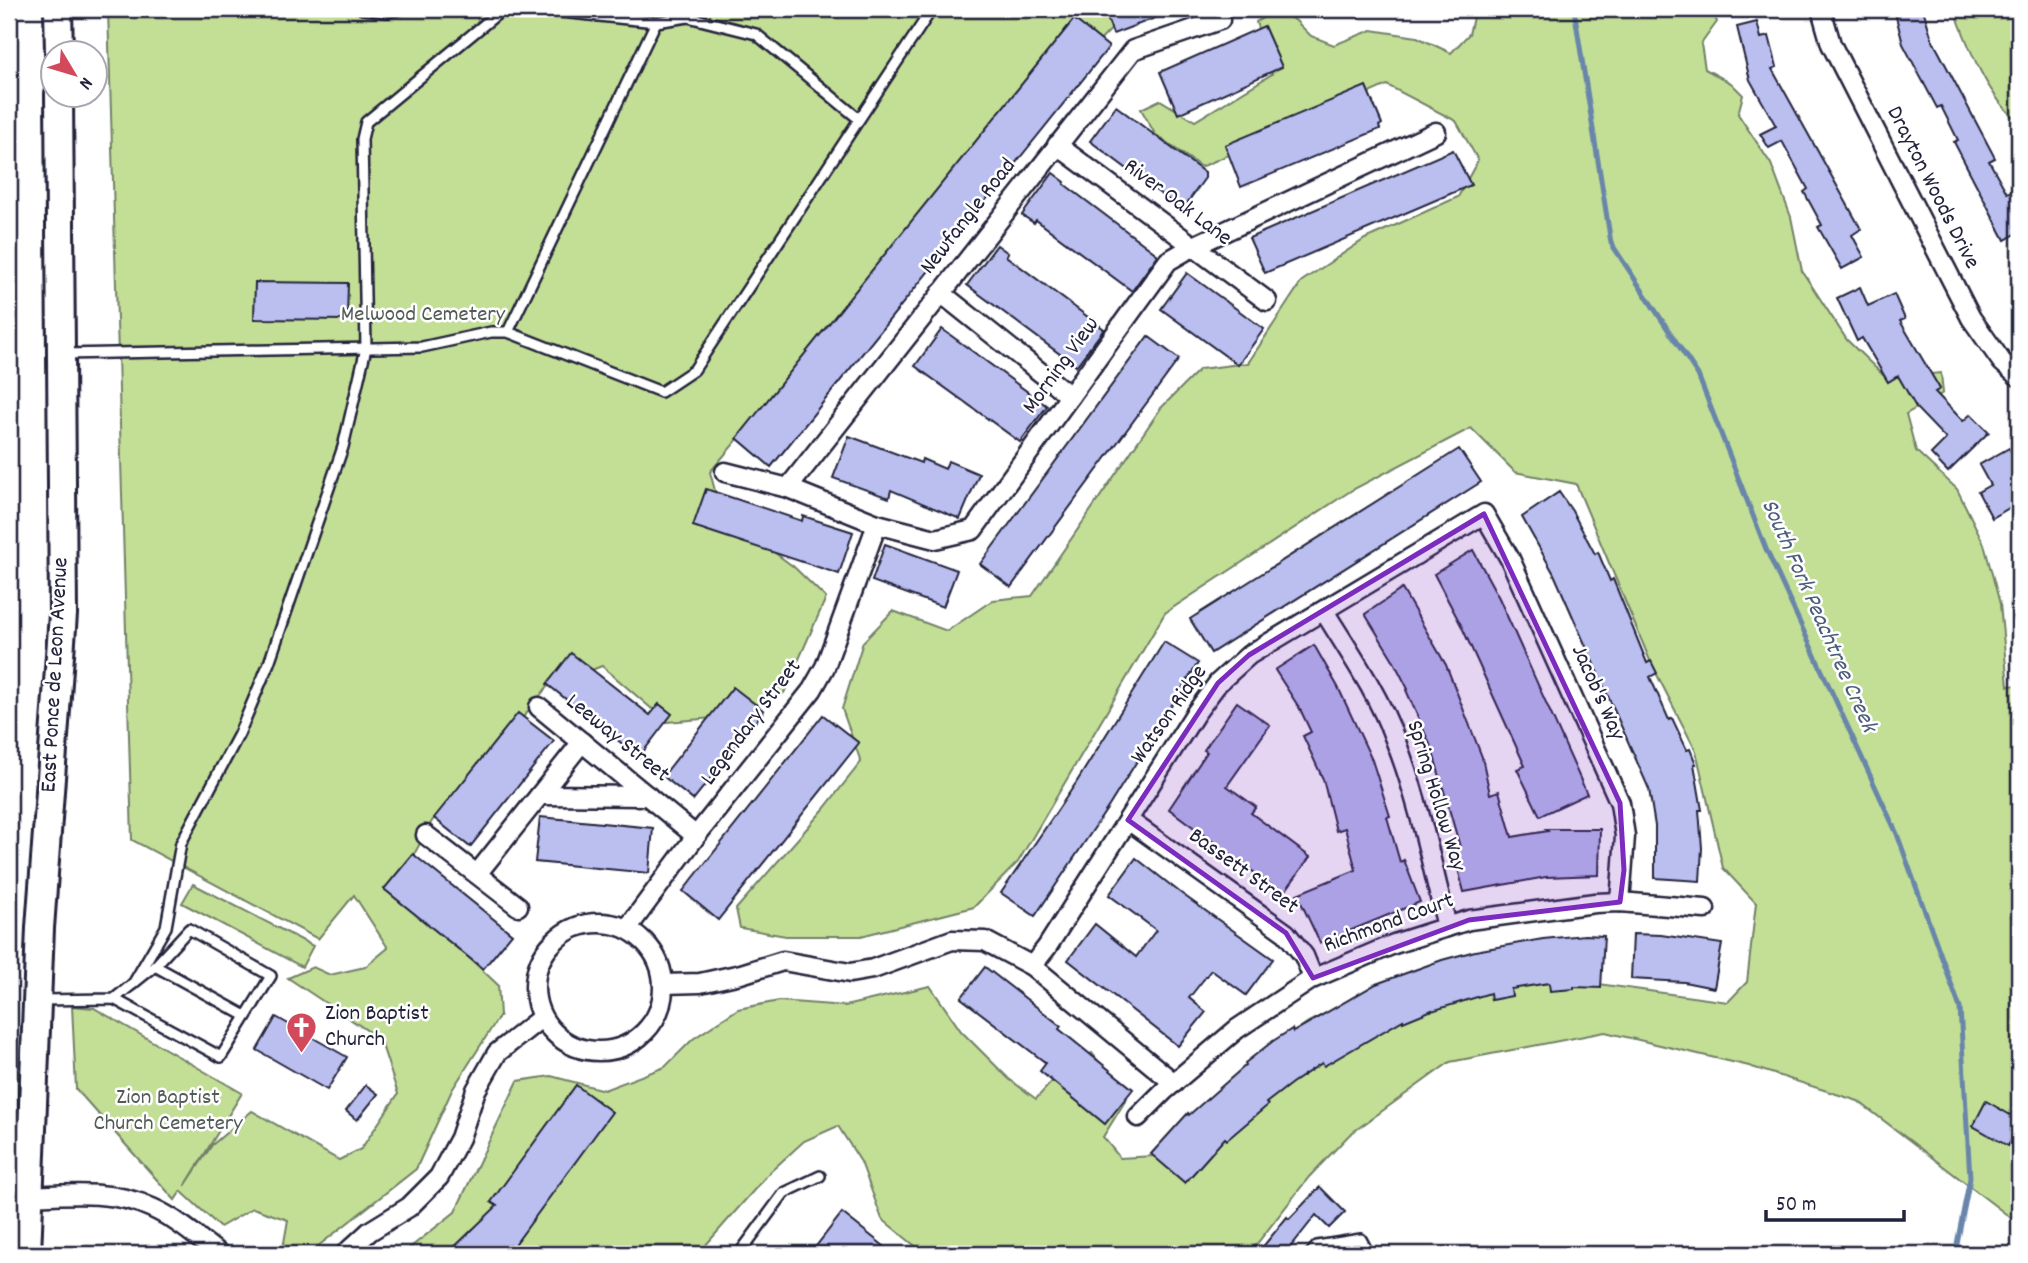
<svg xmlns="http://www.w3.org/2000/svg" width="2028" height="1263" font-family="Dekko,sans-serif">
	<rect width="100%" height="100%" fill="#fff"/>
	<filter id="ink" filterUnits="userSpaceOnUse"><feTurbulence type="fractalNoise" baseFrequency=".0143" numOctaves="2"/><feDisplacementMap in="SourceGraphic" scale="14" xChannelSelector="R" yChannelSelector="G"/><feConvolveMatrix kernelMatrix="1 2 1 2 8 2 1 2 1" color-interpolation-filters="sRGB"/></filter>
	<g filter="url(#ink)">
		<g fill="#c3df96" stroke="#728068" stroke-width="2">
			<polygon points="108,9 1131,9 916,229 710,472 721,513 794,567 826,598 784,693 725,717 667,722 602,666 547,687 471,783 432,821 403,875 426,917 498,985 500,1015 452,1090 416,1169 308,1254 282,1254 288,1220 253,1208 220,1227 181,1191 175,1200 76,1089 72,1006 94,1008 242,1093 185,1186 212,1145 252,1111 339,1160 361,1149 398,1094 380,1039 288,978 313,967 330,975 365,967 388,948 354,895 318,939 132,840"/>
			<polygon points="1475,9 1711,9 1717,22 1701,44 1705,69 1731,83 1743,95 1738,114 1771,164 1791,217 1802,271 1847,340 1886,378 1941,373 1943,393 1906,414 1916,451 1957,489 1984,544 2000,604 2008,686 2019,685 2019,1224 1858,1101 1749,1066 1605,1032 1450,1062 1349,1135 1309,1177 1249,1254 925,1254 882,1219 861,1162 838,1126 804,1141 769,1173 698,1254 402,1254 455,1212 518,1081 551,1076 604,1090 665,1067 693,1039 738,1009 779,1001 845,1006 930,986 961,1031 1009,1079 1036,1099 1068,1064 1092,1053 1127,1098 1103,1137 1120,1158 1154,1156 1250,1063 1308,1022 1373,990 1584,982 1728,1002 1747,982 1756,903 1723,868 1696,751 1651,663 1576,484 1515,472 1471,428 1352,490 1165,613 1018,862 974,907 861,936 786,936 740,928 736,909 823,810 861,762 842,709 863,642 893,611 947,631 993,600 1032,596 1161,408 1200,369 1248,363 1302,281 1365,239 1458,197 1478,160 1456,121 1387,85 1201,167 1155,134 1141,109 1160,100 1195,121 1272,74 1256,22 1276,10 1295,20 1311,36 1334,45 1372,30 1417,37 1451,53 1469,34"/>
			<path d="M1965 9H2002L2019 19V122C1990 99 1971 54 1958 19Z"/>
			<polygon points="193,884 313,946 302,967 182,903"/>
		</g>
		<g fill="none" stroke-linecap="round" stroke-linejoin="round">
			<polyline stroke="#6986aa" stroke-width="5" points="1574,9 1611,243 1698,375 1766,549 1897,834 1960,1008 1970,1178 1955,1254"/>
		</g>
		<g fill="#babff0" stroke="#22223b" stroke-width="2">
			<polygon points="1104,9 1175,9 1176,10 1113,34"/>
			<polygon points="1894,9 1923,9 1932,39 1995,158 1989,161 2007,193 2012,191 2019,205 2019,232 2005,240 1954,142 1958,140 1941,106 1937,108 1903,44"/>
			<polygon points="1074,19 1109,47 771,467 737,438"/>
			<polygon points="1757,22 1761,38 1769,36 1777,67 1772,69 1861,229 1852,235 1864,257 1842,269 1818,227 1822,225 1804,192 1808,189 1782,141 1769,148 1760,134 1776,126 1750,80 1737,27"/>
			<polygon points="1264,26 1282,67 1178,114 1160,72"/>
			<polygon points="1366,86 1382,124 1379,126 1380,129 1241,187 1225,145"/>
			<polygon points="1116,106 1205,173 1205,178 1182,210 1090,141"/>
			<polygon points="1453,150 1471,185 1265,273 1249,238"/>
			<polygon points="1053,173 1065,182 1064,184 1158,255 1132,291 1036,220 1034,223 1022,215"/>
			<polygon points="997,245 1008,253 1006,256 1104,329 1076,366 967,285"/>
			<polygon points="1187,273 1264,329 1238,365 1161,309"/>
			<polygon points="255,282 348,283 347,320 254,319"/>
			<polygon points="1860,287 1868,306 1894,294 1905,319 1900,321 1940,389 1935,392 1963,421 1971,414 1989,432 1948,472 1931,454 1946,439 1917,409 1898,376 1888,382 1862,338 1857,341 1837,298"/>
			<polygon points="942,329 1047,406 1020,442 915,366"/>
			<polygon points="1148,336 1179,359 1011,587 980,564"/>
			<polygon points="849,436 921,463 922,459 945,469 948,461 979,474 960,519 891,490 889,498 833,478"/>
			<polygon points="2009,448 2019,466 2019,502 1992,518 1978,492 1990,485 1979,465"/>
			<polygon points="1459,449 1481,482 1211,653 1190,619"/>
			<polygon points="706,489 802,521 803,516 853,532 839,574 693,526"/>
			<polygon points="1559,492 1572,511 1595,554 1598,552 1610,581 1613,579 1647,663 1651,661 1657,673 1650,677 1669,720 1672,718 1687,750 1690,749 1696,764 1694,764 1702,810 1699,810 1702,848 1700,881 1655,878 1655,826 1649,789 1554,574 1522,517"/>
			<polygon points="885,544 957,570 943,607 872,581"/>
			<polygon points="1473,550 1499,598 1587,794 1540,816 1517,769 1525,766 1461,625 1434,574"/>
			<polygon points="1402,589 1446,665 1482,757 1490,794 1499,791 1512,837 1548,831 1546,829 1600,829 1599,875 1546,877 1464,892 1453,849 1460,847 1432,749 1406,690 1408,689 1392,658 1365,614"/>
			<polygon points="1164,642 1198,663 1109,806 1035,916 1001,893 1076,783"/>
			<polygon points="1314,645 1338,687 1372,760 1390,816 1387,817 1400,862 1404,860 1420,902 1320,943 1297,894 1356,870 1345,828 1336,831 1323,779 1303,736 1311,732 1300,709 1275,670"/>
			<polygon points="571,653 650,715 659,704 672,714 639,757 547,684"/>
			<polygon points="733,687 764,711 693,800 663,776"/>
			<polygon points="1237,702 1270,725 1227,786 1256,807 1251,813 1310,857 1283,894 1169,809 1207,752 1204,750"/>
			<polygon points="518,713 554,741 470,847 434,818"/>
			<polygon points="823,715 859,743 718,920 683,891"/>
			<polygon points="540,817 653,828 649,873 535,862"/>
			<polygon points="413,854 512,934 483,969 384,889"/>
			<polygon points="1136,858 1182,894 1273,959 1246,995 1211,970 1189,998 1206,1012 1178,1046 1068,960 1095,924 1136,957 1156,930 1109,895"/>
			<polygon points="1633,934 1661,935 1722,944 1714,988 1684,982 1631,979"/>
			<polygon points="1585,935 1604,936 1601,988 1574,987 1574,989 1550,991 1549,983 1511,989 1512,996 1491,1000 1490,993 1432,1011 1432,1010 1403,1022 1403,1020 1324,1066 1322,1063 1292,1083 1266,1103 1268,1105 1227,1140 1225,1138 1185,1183 1151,1154 1188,1113 1189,1115 1246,1065 1245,1063 1273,1041 1292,1029 1293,1032 1376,984 1442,960 1475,951 1543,939"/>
			<polygon points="985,967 1061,1026 1059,1029 1133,1089 1105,1124 1040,1071 1046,1063 961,998"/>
			<polygon points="276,1017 347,1057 327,1090 257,1050"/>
			<polygon points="366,1085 378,1094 357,1120 346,1111"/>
			<polygon points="576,1085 612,1112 508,1254 447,1254 497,1206 491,1202"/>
			<polygon points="1986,1101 2019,1120 2019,1126 2008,1146 1973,1126"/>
			<polygon points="1320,1187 1345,1212 1329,1228 1316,1215 1285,1254 1257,1254 1287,1217 1289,1219"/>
			<polygon points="842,1213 894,1254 810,1254"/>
		</g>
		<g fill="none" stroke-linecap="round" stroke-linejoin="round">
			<defs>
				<g id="lane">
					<polyline points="362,9 388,12 402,9"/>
					<polyline points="532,9 656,22 688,17 756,34 859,119"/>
					<polyline points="508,332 656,22"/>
					<polyline points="63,354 422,347 491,332 508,332 661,392 694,370 932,9"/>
					<polyline points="155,966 246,1016"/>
					<polyline points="133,984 166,927 181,843 239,734 269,663 343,447 366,348 362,139 366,122 503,9"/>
					<polyline points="39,1000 114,999 221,1057 271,976 189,929 155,966 114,999"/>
					<polyline points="739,1254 784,1193 820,1176"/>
					<polyline points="1310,1254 1317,1246 1361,1239 1369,1254"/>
				</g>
				<g id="street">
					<polyline points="1821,9 1831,44 1971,318 2002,362 2019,377"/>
					<polyline points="1057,145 1267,301"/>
					<polyline points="941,293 1070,396"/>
					<polyline points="725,472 788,488 877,524 935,539 973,530 1168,261 1194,246 1436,132"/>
					<polyline points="788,488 1133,50 1220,20"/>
					<path d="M1324 611C1350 653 1379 695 1396 742 1419 801 1432 865 1447 927"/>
					<polyline points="539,707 696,836"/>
					<polyline points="540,795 648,796"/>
					<polyline points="1128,820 1286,933 1304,956 1313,978"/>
					<polyline points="426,835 518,906"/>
					<polyline points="477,874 582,742"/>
					<circle cx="599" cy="987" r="64"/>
					<polyline points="627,929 696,836 812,690 825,667 877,524"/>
					<polyline points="1032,966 1047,947 1195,714 1218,683 1249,655 1484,514 1510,559 1620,803 1625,836 1620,902"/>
					<polyline points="664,984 700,983 741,974 783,961 850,973 873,969 952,940 985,941 1032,966 1174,1083"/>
					<polyline points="1138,1117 1164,1091 1237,1029 1312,979 1394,944 1469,920 1595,903 1620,902 1705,909"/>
					<path d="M30 1196C70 1194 115 1190 152 1208 177 1219 198 1238 219 1254"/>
					<polyline points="345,1254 370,1231 409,1207 439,1177 460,1138 476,1090 497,1053 541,1018"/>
				</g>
				<g id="secondary">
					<polyline points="58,9 59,52"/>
					<polyline points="27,1254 40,928 63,614 59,94"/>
				</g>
			</defs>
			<use href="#lane" stroke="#22223b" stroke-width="14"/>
			<use href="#street" stroke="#22223b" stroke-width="23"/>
			<use href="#secondary" stroke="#22223b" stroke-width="32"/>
			<use href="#lane" stroke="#fff" stroke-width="9"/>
			<use href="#street" stroke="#fff" stroke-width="18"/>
			<use href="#secondary" stroke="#fff" stroke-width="26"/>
		</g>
	</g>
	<path fill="#7b2cbf" fill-opacity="0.2" stroke="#7b2cbf" stroke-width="5" stroke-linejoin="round" d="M1484 514 1620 803 1624 870 1620 902 1469 920 1313 978 1286 933 1128 820 1218 683 1249 655Z"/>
	<defs>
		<symbol id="church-pin" viewBox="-11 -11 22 30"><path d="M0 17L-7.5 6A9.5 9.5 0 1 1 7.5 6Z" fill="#d1495b" stroke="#fff"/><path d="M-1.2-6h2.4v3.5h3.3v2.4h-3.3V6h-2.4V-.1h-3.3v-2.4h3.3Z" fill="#fff"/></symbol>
	</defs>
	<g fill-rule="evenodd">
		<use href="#church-pin" x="284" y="1010" width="35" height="47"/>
	</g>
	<g text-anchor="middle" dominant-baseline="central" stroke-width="5" stroke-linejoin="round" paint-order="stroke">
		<g font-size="23" fill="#22223b" stroke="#fff">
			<text transform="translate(1932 188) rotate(63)">Drayton Woods Drive</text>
			<text transform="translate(1177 203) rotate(37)">River Oak Lane</text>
			<text transform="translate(969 217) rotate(-52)">Newfangle Road</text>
			<text transform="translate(1062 366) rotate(-54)">Morning View</text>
			<text transform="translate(56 675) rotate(-87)">East Ponce de Leon Avenue</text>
			<text transform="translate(1597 693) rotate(66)">Jacob's Way</text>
			<text transform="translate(1170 715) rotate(-55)">Watson Ridge</text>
			<text transform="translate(752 723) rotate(-53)">Legendary Street</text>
			<text transform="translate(617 739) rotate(39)">Leeway Street</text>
			<text transform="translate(1435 796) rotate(73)">Spring Hollow Way</text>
			<text transform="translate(1243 872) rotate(36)">Bassett Street</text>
			<text transform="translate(1389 924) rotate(-20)">Richmond Court</text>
		</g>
		<g font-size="23" fill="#525b56" stroke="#fff">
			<text x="423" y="315">Melwood Cemetery</text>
			<text x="168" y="1098">Zion Baptist<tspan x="168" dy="26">Church Cemetery</tspan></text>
		</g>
		<g font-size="23" fill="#22223b" stroke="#fff" text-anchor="start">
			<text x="325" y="1014">Zion Baptist<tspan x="325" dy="26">Church</tspan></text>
		</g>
		<g font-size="24" font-style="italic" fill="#4b5c7c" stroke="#fff">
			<text transform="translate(1818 616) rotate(66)">South Fork Peachtree Creek</text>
		</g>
	</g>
	<rect width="2028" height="1263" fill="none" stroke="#fff" stroke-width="35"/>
	<rect x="18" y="18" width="1993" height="1228" fill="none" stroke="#22223b" stroke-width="2.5" filter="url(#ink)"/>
	<g transform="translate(74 74) rotate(128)"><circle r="33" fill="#ffffff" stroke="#a7a7b1" stroke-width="2"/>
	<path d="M0-5L12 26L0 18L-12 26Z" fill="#d1495b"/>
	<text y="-10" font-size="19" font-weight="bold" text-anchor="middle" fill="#22223b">N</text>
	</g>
	<path d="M1766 1210v10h138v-10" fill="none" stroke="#22223b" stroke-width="3.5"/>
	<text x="1776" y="1210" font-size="21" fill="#22223b" stroke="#ffffff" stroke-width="5" paint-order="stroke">50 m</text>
</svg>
